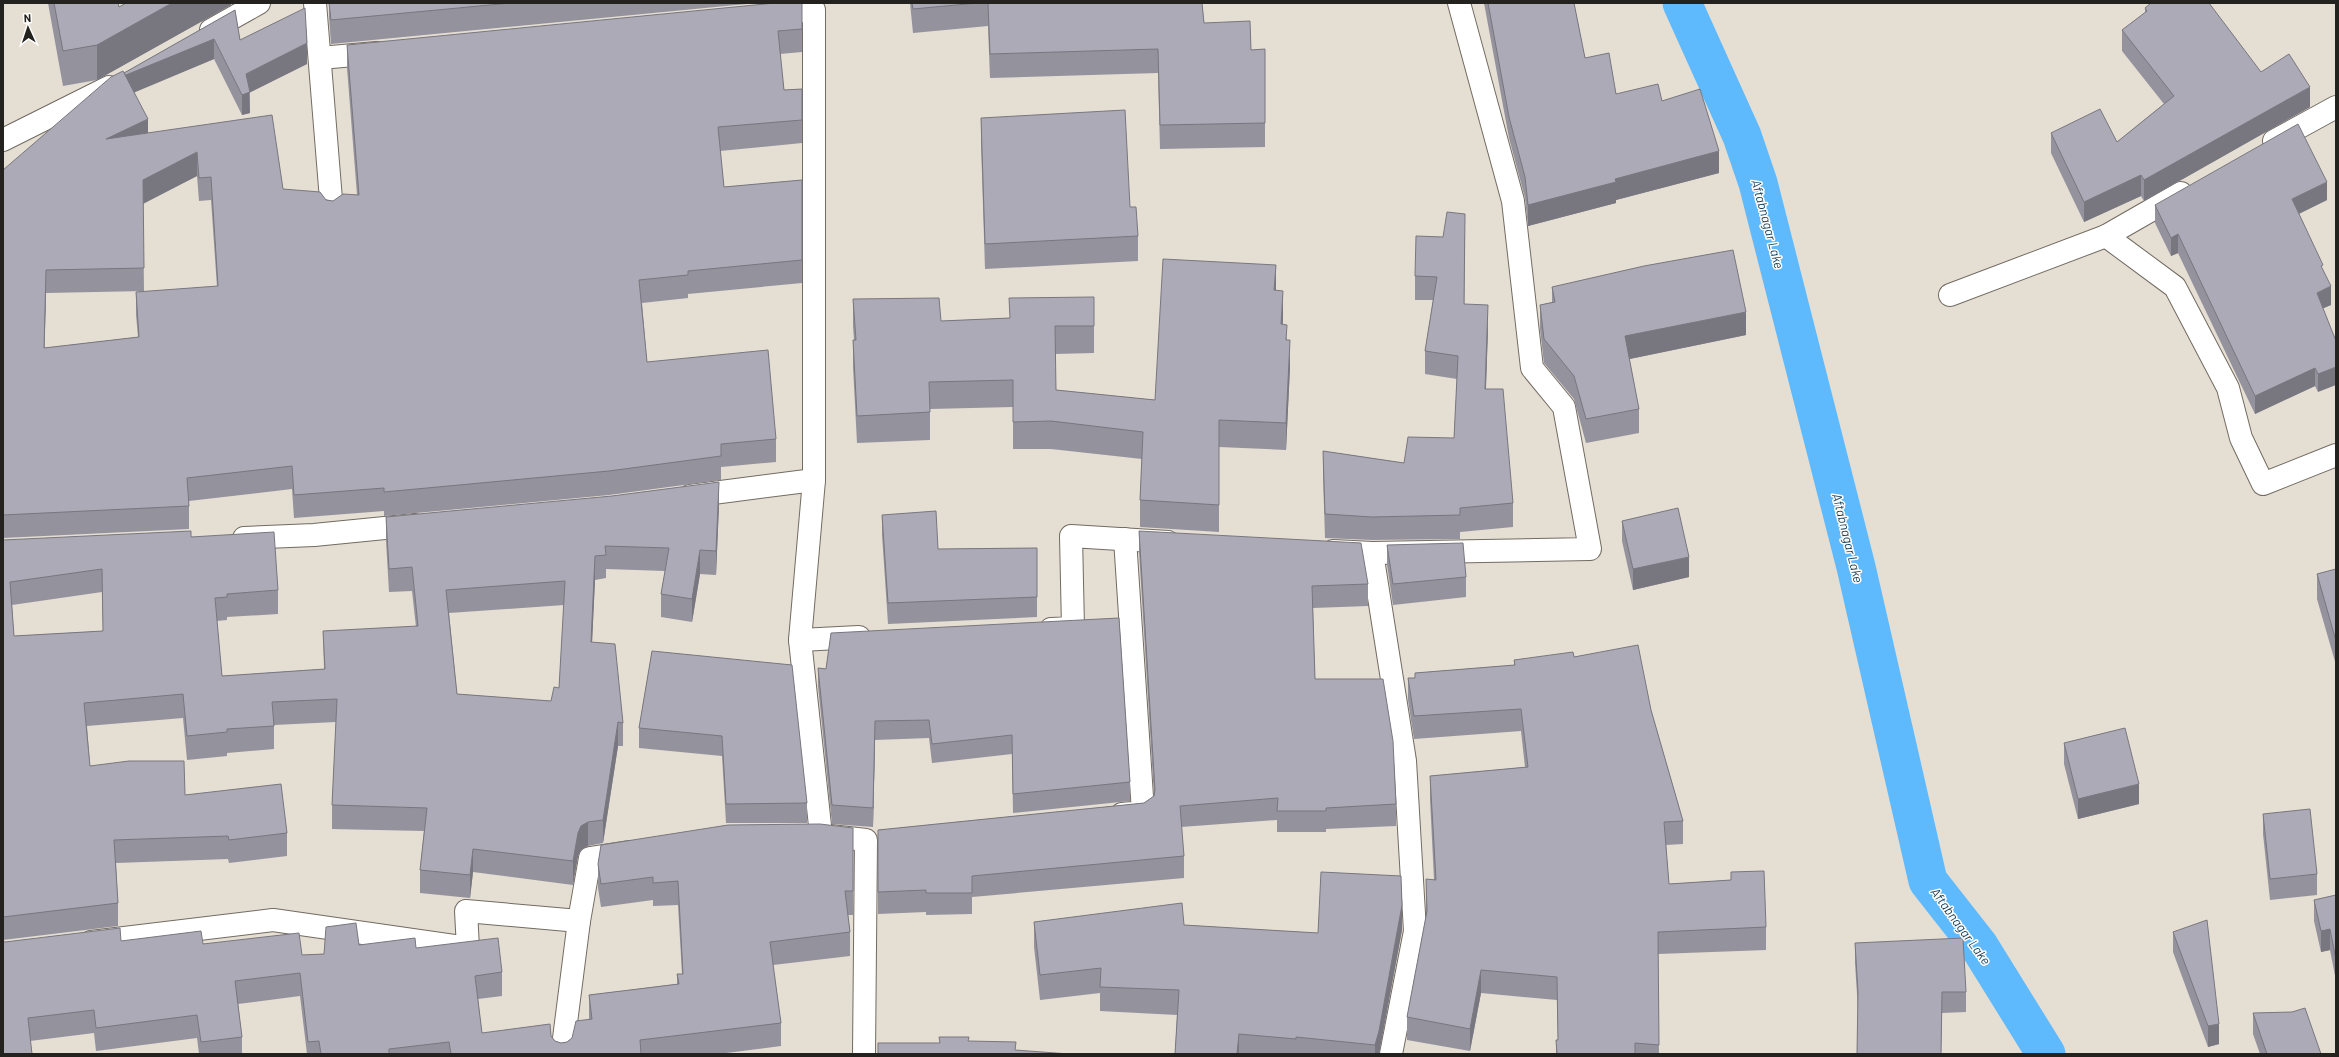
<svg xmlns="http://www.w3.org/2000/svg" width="2339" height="1057" font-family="Barlow,sans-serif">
	<rect width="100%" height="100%" fill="#e5ded3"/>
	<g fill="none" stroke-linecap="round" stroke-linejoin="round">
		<polyline stroke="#5ebafc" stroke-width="39" points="1682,3 1742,136 1758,183 1856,567 1928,881 1979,946 2046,1054"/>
		<defs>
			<g id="street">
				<polyline points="315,3 332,212"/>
				<polyline points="771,14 814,10 814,480 800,640 821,835 866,840 864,1054"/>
				<polyline points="211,30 259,3"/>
				<polyline points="320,58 377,53"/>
				<polyline points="3,140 109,87"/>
				<polyline points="2274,141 2336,107"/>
				<polyline points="2106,236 2175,287 2228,388 2241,438 2263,484 2336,455"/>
				<polyline points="1950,295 2106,236 2181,193"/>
				<polyline points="690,496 814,480"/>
				<polyline points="244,538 314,535 415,525"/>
				<polyline points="1333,551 1372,553 1590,549 1564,407 1532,368 1513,201 1459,3"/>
				<polyline points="1372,553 1405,761 1415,931 1391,1054"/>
				<polyline points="1051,629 1073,628 1071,536 1168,542"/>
				<polyline points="800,640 859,637"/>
				<polyline points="1122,814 1143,812 1125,539"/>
				<polyline points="91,942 273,920 468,948 466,911 579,921"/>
				<polyline points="562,1054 579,921 590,858 629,852"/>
			</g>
		</defs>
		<use href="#street" stroke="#726b62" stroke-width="24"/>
		<use href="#street" stroke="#fff" stroke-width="22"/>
	</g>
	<g fill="#94929d" fill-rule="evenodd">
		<polygon points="48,3 118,3 119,7 231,3 231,5 97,80 63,86"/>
		<polygon points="329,3 757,3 331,44 329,17"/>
		<path d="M802 3V52L780 54 784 90 802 89V143L720 151 724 187 802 180V283L688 294V298L642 303 647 362 776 439V462L721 467V480L609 495 384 516V511L294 518 292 489 189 501V529L3 538V170L124 73 235 10 240 40 307 64 250 92V113L242 115 214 59 134 92 148 133 283 189 333 201 357 195 347 68V45ZM197 176 199 201 211 200 217 287 136 292V315L138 337 44 348 46 293 144 291 143 203Z"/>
		<polygon points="910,3 1202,3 1204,23 1251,50 1265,49 1265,147 1160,149 1158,73 990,78 988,26 913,33"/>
		<polygon points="1484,3 1574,3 1585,58 1616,94 1662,101 1719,173 1616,200 1616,203 1528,226 1525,198 1509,138"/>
		<polygon points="2145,8 2261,72 2310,107 2144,201 2141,196 2084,222 2051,153 2051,133 2117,142 2164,104 2122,51 2122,30 2145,13"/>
		<polygon points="981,118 1138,236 1138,261 985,269 981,143"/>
		<polygon points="2327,200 2299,214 2323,271 2331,305 2323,308 2318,392 2315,386 2255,414 2178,253 2171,256 2155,223 2155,205"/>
		<polygon points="1465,237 1464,304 1488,328 1486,389 1513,503 1513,527 1460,532 1460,539 1372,540 1325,538 1323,475 1323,451 1404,463 1454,438 1457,379 1425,374 1425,351 1433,300 1415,300 1415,276"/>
		<polygon points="1552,287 1746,335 1629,359 1639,409 1639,433 1586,443 1574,399 1544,363 1540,329 1540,305 1552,302"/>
		<polygon points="1276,290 1283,318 1283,324 1287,340 1290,367 1286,450 1219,447 1219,532 1140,527 1140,500 1142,459 1051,449 1013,449 1013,407 930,409 930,440 857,443 853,367 853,340 854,340 853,326 853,299 941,321 1009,318 1094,297 1094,353 1055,354 1056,390 1155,400"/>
		<path d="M719 505 716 575 700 574 692 622 661 617V594L665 571 606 569V578L595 580 592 642 623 723V746H618L603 843 588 846 581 850 578 856 573 885 473 872 470 898 420 893V870L424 831 332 829V805L336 722 274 725V749L227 753V756L187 760 183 718 87 726 90 766 185 795 287 833V856L229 863 228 859 116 863 118 903V926L3 940V540L191 537 278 590V614L227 617V620L217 621 222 676 324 669 323 631 416 627 412 591 389 592 386 541V517ZM102 592 103 631 14 636 12 605ZM564 605 559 688 551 701 457 694 449 613Z"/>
		<polygon points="882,515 938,549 1037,548 1037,617 888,624 882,535"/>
		<polygon points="1622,521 1689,577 1633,590 1622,541"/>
		<polygon points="1139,531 1368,584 1368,606 1313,608 1315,679 1396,804 1396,826 1326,829 1326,832 1277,832 1277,820 1181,827 1184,856 1184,878 972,897 972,914 926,915 926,912 878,914 878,830 1144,803 1154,796 1139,552"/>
		<polygon points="1387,545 1466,577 1466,597 1393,605 1387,565"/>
		<polygon points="2336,569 2336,665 2317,599 2317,574"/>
		<polygon points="831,633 1130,782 1130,801 1013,813 1012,754 932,763 929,738 875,740 873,827 832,824 818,686 818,668 826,669"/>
		<polygon points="652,651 807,803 807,823 726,823 722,756 639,748 639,728"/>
		<polygon points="1574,657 1651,710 1683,821 1683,844 1666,845 1669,884 1731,880 1731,872 1766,927 1766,950 1658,954 1659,1054 1556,1054 1556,1040 1558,1040 1557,1000 1481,993 1470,1051 1407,1040 1407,1017 1426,915 1426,879 1434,880 1430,799 1430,776 1525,767 1521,731 1414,739 1408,700 1408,678 1415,678 1415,673 1514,665 1514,660"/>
		<polygon points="2064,743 2139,804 2078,819 2064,764"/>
		<polygon points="2263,814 2317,874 2317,895 2270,900 2263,834"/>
		<polygon points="853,828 853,915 848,915 850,932 850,956 773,965 781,1023 781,1046 718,1054 307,1054 300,996 238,1004 242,1037 242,1054 199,1054 197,1038 96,1051 94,1033 30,1041 5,942 121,941 203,944 302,955 324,954 359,945 416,948 502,972 502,996 478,999 482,1033 551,1036 555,1041 561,1043 567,1042 572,1038 589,1019 589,995 677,984 677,974 682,974 678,905 653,906 653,900 601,907 598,888 598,864"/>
		<polygon points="2336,895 2336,981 2330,950 2321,952 2314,921 2314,900"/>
		<polygon points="1034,922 1184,925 1318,933 1402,930 1379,1054 1175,1054 1177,1015 1100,1011 1100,993 1040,1000 1034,947"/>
		<polygon points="2173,932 2219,1044 2208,1047 2173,952"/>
		<polygon points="1855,943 1966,992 1966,1012 1942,1013 1941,1054 1857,1054 1858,1010 1855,963"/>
		<polygon points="2253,1013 2321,1054 2260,1054 2253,1034"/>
	</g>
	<g fill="#78777f">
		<polygon points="172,3 231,3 231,5 97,80 97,45"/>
		<polygon points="214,39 214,59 126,96 126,75"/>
		<polygon points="307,43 307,64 249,93 250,113 242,115 242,95 246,74"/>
		<polygon points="2310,87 2310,107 2144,201 2144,180"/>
		<polygon points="148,119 148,142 106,139"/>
		<polygon points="1719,151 1719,173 1616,200 1616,203 1528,226 1528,205 1615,179"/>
		<polygon points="197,152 197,176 143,204 143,180"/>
		<polygon points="2141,175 2141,196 2084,222 2084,202"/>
		<polygon points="2327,182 2327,200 2292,217 2292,199"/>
		<polygon points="1465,214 1465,237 1464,327 1464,304"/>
		<polygon points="2178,234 2178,253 2171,256 2171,238"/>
		<polygon points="1276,265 1276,292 1274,290"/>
		<polygon points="46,270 46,293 44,371 44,348"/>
		<polygon points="2331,286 2331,305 2317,311 2317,293"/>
		<polygon points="1283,291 1283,318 1281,352 1281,324"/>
		<polygon points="1488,305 1488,328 1485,413 1485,389"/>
		<polygon points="1746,312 1746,335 1625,360 1625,336"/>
		<polygon points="1290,340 1290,367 1286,450 1286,423"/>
		<polygon points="2336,367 2336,385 2318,392 2318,374"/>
		<polygon points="2315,368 2315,386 2255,414 2255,396"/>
		<polygon points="719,482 719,505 716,575 716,551"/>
		<polygon points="700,550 700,574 692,622 692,599"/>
		<polygon points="595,556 595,580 591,665 591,642"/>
		<polygon points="1689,557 1689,577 1633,590 1633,569"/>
		<polygon points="875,721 875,740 873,827 873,808"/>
		<polygon points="618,722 618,746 603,843 603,820"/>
		<polygon points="2139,784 2139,804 2078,819 2078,799"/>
		<polygon points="588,822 588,846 581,850 578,856 573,885 573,861 578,833 581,826"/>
		<polygon points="473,849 473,872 470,898 470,875"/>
		<polygon points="1402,905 1402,930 1379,1054 1375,1054 1375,1045"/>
		<polygon points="2330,929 2330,950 2321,952 2321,931"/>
		<polygon points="1481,970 1481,993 1470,1051 1470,1029"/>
		<polygon points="2219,1024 2219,1044 2208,1047 2208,1026"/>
		<polygon points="1239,1034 1239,1054 1237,1054"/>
	</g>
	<g fill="#acaab6" stroke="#78777f" fill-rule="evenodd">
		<polygon points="54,3 118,3 119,7 126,3 172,3 97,45 63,51"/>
		<polygon points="329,3 511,3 331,20"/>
		<path d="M775 3H802V29L778 31 784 90 802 89V120L718 127 724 187 802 180V260L688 271V275L639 280 647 362 768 350 776 439 721 444V456L609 471 384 492V488L294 495 292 466 187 478 189 506 3 515V170L111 77 123 71 148 119 106 139 272 115 283 189 320 192 326 200 333 201 343 194 359 195 347 45ZM197 152 199 178 211 177 218 286 136 292 139 337 44 348 46 270 144 268 143 180Z"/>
		<polygon points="912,3 978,3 913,9"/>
		<polygon points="988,3 1202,3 1204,23 1250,21 1251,50 1265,49 1265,123 1160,125 1158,49 990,54"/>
		<polygon points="1488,3 1574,3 1585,58 1609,53 1616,94 1658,84 1662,101 1700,89 1719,151 1615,179 1616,182 1528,205 1525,177 1509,117"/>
		<polygon points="2151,3 2209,3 2261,72 2289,54 2310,87 2144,180 2141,175 2084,202 2051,133 2100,109 2117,142 2174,96 2122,30 2147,11 2145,8"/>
		<polygon points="305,8 307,43 246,74 250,92 242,95 214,39 126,75 124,73 235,10 240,40"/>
		<polygon points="1125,110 1130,207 1136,207 1138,236 985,244 981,118"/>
		<polygon points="2298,124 2327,182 2292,199 2323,265 2321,266 2331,286 2317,293 2336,341 2336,367 2318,374 2315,368 2255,396 2178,234 2171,238 2155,205"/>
		<polygon points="1447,212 1465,214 1464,304 1488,305 1485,389 1503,389 1513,503 1460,508 1460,515 1372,517 1325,514 1323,451 1404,463 1408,437 1454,438 1458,356 1425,351 1437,277 1415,276 1416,236 1443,237"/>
		<polygon points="1733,250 1746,312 1625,336 1639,409 1586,419 1574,376 1544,339 1540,305 1555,302 1552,287 1644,266"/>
		<polygon points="1163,259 1276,265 1274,290 1283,291 1281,324 1287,325 1286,340 1290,340 1286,423 1219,420 1219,505 1140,500 1143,432 1051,421 1013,422 1013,380 929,382 930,412 857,416 853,340 856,340 853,299 939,298 941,321 1010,318 1009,298 1094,297 1094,326 1055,326 1056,390 1155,400"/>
		<path d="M719 482 716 551 700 550 692 599 661 594 669 548 605 546 606 555 595 556 591 642 615 644 623 723 618 722 603 820 588 822 581 826 578 833 573 861 473 849 470 875 420 870 427 808 332 805 337 699 272 702 274 726 227 729V732L187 736 183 694 84 703 90 766 129 761H184L185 795 281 784 287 833 229 840 228 836 114 840 118 903 3 917V540L191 531V537L274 532 278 590 227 594V597L215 598 222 676 325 669 323 631 418 626 412 567 389 569 386 517 612 496ZM102 569 103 631 14 636 10 582ZM565 581 559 688 554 687 551 701 457 694 446 590Z"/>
		<polygon points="1678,508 1689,557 1633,569 1622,521"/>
		<polygon points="936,511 938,549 1037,548 1037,597 888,603 882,515"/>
		<polygon points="1139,531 1361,543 1368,584 1312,586 1315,679 1383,679 1393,741 1396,804 1326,808 1326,811 1277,811 1278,798 1180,806 1184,856 972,876 972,893 926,893 926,890 878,892 878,830 1144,803 1154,796 1155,790"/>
		<polygon points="1463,543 1466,577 1393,584 1387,545"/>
		<polygon points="2336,569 2336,641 2317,574"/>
		<polygon points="1119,618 1130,782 1013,794 1012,735 932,744 929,720 875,721 873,808 832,805 818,668 826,669 831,633"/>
		<polygon points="1638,645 1651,710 1683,821 1664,822 1669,884 1731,880 1731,872 1764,871 1766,927 1658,932 1659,1045 1635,1043 1635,1054 1557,1054 1556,1040 1558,1040 1557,977 1481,970 1470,1029 1407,1017 1427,911 1426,879 1436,880 1430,776 1528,767 1521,709 1414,716 1408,678 1415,678 1415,673 1515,665 1514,660 1573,652 1574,657"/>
		<polygon points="652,651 792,665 807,803 726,804 722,736 639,728"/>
		<polygon points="2125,728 2139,784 2078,799 2064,743"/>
		<polygon points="2310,809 2317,874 2270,879 2263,814"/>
		<polygon points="820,824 853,828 853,891 845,891 850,932 770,942 781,1023 640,1040 641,1054 451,1054 449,1042 389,1049 389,1054 321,1054 319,1041 308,1042 300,973 235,981 242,1037 201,1042 197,1015 96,1028 94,1010 28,1018 32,1054 3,1054 3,941 5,942 120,928 121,941 201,931 203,944 299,933 302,955 324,954 326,927 356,923 359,945 415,938 416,948 498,938 502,972 475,976 482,1033 550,1024 551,1036 555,1041 561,1043 567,1042 572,1038 576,1021 592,1019 589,995 679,984 677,974 683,974 678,881 653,883 653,877 601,884 598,864 601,845 728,825"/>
		<polygon points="1321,872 1401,876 1402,905 1379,1031 1375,1045 1296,1037 1296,1039 1239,1034 1237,1054 1175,1054 1179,990 1100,987 1101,968 1040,975 1034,922 1182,903 1184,925 1318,933"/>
		<polygon points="2336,895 2336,960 2330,929 2321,931 2314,900"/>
		<polygon points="2207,920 2219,1024 2208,1026 2173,932"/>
		<polygon points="1963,938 1966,992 1942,992 1941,1054 1857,1054 1858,992 1855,943"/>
		<polygon points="2305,1008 2321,1054 2267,1054 2253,1013 2292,1012"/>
		<polygon points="939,1037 969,1037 968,1041 1016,1042 1015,1050 1069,1054 878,1054 878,1043 940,1043"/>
	</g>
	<g text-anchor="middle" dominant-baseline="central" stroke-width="3" stroke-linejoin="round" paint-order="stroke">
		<g font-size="13" font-style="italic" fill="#183f59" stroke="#fff">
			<text transform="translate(1768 224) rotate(75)">Aftabnagar Lake</text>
			<text transform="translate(1848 538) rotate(76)">Aftabnagar Lake</text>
			<text transform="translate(1961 926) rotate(54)">Aftabnagar Lake</text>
		</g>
	</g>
	<rect width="2339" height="1057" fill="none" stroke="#24221e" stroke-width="8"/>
	<g transform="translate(28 28) rotate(357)" stroke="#ffffff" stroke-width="3" paint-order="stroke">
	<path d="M0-3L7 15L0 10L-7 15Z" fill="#24221e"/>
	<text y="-6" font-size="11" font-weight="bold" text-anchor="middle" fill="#24221e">N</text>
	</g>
</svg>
